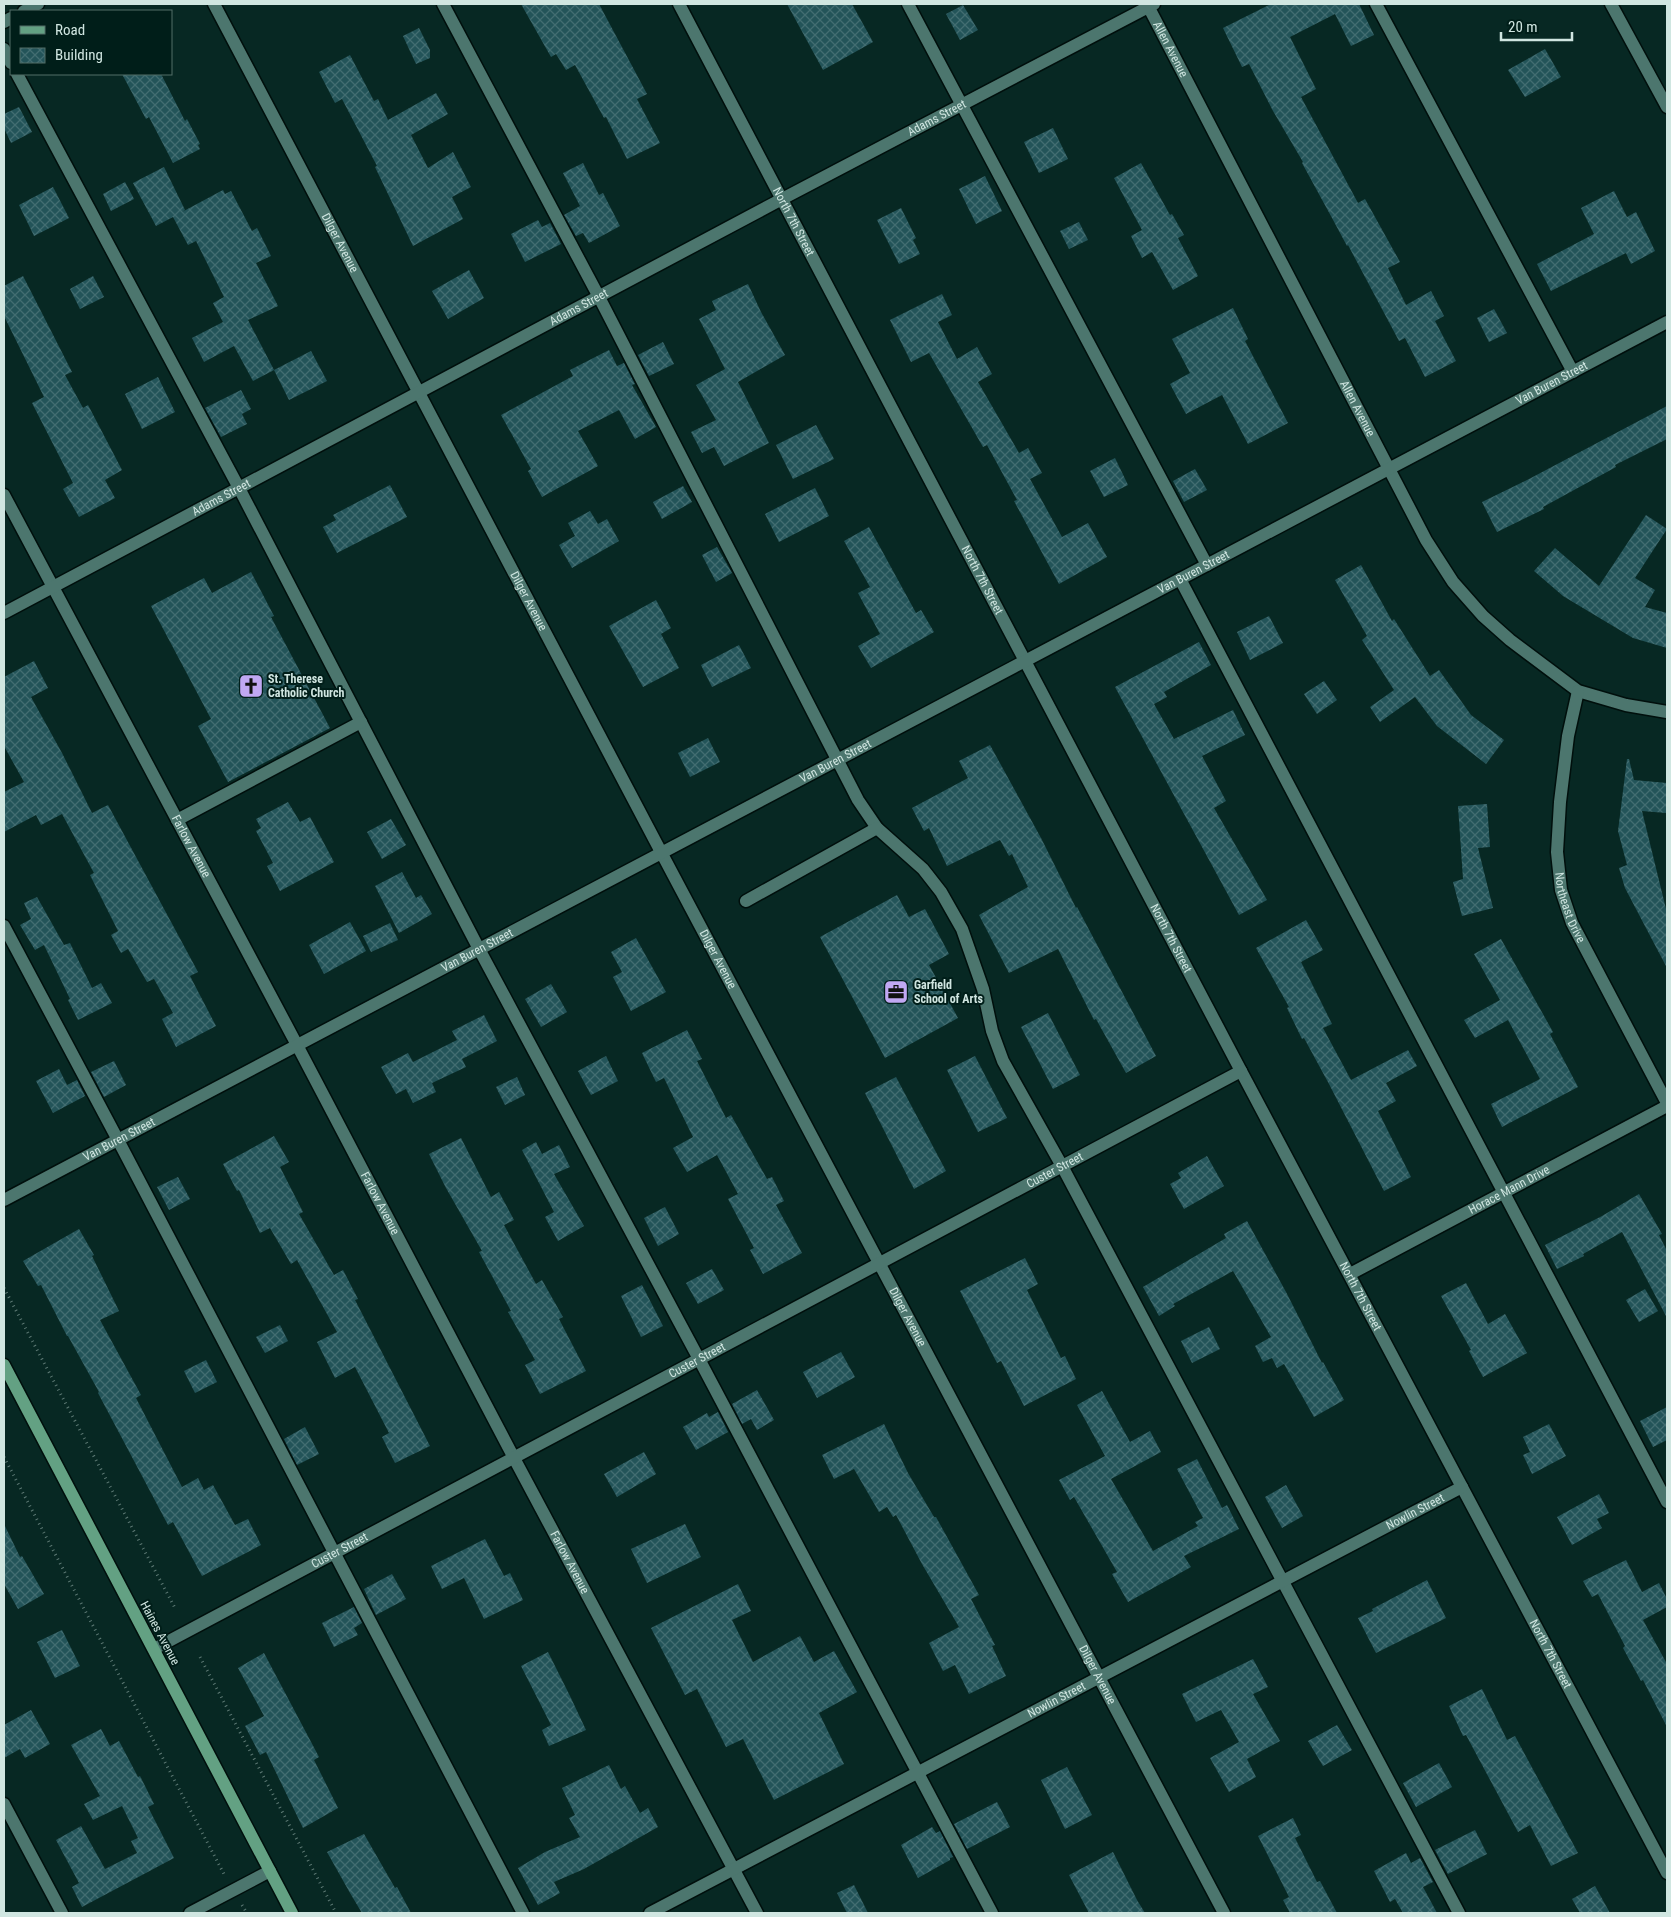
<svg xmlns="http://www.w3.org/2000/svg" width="1671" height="1917" font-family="'Roboto Condensed',sans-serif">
	<defs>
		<pattern id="building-cross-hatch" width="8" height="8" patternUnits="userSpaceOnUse" patternTransform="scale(1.25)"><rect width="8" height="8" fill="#235459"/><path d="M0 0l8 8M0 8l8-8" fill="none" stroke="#426d71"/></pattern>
	</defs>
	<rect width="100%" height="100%" fill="#072823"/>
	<g fill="url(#building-cross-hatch)">
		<polygon points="521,4 599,4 647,94 637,99 660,143 627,159 606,117 604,118 575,65 566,70 556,54 551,57"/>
		<polygon points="787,4 852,4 873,42 823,70"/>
		<polygon points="1271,4 1359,4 1374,35 1351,46 1335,14 1290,37 1316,89 1301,97 1358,203 1365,199 1400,262 1388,268 1406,305 1431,291 1444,316 1435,321 1456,361 1425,377 1405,338 1399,341 1348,245 1347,246 1332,218 1302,163 1303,162 1273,111 1249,64 1242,67 1223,28"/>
		<polygon points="963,5 978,30 960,40 946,14"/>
		<polygon points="419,28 430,50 430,58 416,64 403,36"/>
		<polygon points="1545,49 1561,77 1525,97 1508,70"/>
		<polygon points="350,55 374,101 378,99 388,120 436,93 448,114 411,135 428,168 453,152 471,187 452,197 463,219 413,246 375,167 377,166 342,99 335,103 319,72"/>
		<polygon points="122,74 161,74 185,121 187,119 200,144 198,145 200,149 173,163 149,117 146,119"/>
		<polygon points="19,107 32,132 11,143 4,128 4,114"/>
		<polygon points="1053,128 1068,159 1039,173 1024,142"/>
		<polygon points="583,163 599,195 603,193 620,226 589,243 583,233 576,236 564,215 580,206 563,173"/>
		<polygon points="1141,163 1170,215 1172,214 1184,235 1178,238 1198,276 1173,290 1152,252 1142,258 1131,236 1142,230 1114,178"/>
		<polygon points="164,167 185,210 182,212 223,190 225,194 231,191 252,231 257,228 271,256 256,263 278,306 248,320 274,370 253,381 234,346 204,362 192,338 223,322 213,303 224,297 196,241 188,245 173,217 156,226 133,183"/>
		<polygon points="985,176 1002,211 976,224 959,189"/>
		<polygon points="125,182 134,199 111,211 103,194"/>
		<polygon points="53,187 69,218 34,236 19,205"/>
		<polygon points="1614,191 1627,217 1636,212 1655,251 1631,264 1626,253 1551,291 1537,264 1594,234 1581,208"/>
		<polygon points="901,208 916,238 913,240 920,254 899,264 877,220"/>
		<polygon points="538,220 542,227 550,223 561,244 525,262 511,234"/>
		<polygon points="1079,222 1088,240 1069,249 1060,231"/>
		<polygon points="469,270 484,298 448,319 432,291"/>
		<polygon points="23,276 72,372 65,375 83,408 88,405 122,470 105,480 115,498 79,517 63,489 73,483 32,403 44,397 4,316 4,286"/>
		<polygon points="93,276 104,297 80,309 70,289"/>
		<polygon points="748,284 761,312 785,355 738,382 769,443 724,466 714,447 702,453 691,432 716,420 696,385 725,369 699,319 716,310 712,301"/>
		<polygon points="942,294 952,315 938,322 957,359 977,347 992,374 978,382 1019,453 1028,448 1042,473 1030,479 1062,537 1088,523 1107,557 1059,584 1014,501 1017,500 987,445 983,447 929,353 911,362 890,320"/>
		<polygon points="1233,308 1248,339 1245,341 1288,423 1248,444 1222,395 1186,414 1170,384 1190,373 1172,339"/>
		<polygon points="1494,309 1507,333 1489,342 1477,318"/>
		<polygon points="663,342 674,364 649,376 638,355"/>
		<polygon points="609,350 617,366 624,363 635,384 632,385 656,427 635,439 619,410 578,431 598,466 542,497 528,471 531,469 501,415 573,376 570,370"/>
		<polygon points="311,351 327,381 289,400 274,370"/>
		<polygon points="158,377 175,412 142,429 125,394"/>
		<polygon points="241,390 251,409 242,414 247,424 221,437 205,408"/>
		<polygon points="1667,406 1667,439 1615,465 1616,467 1543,507 1544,509 1497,532 1482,502 1529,479"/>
		<polygon points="816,425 834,459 793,479 776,445"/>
		<polygon points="1115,458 1128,485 1104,497 1090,471"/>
		<polygon points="1195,469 1207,490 1184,502 1173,481"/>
		<polygon points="390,485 407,517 337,553 323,527 336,520 333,515"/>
		<polygon points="683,486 692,502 662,519 653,502"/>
		<polygon points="815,488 829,516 779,542 765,514"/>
		<polygon points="590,511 598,524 607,519 619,541 572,568 559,545 575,536 568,523"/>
		<polygon points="1646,515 1667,529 1635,578 1655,590 1645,607 1667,613 1667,648 1633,638 1563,596 1534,571 1555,548 1599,586"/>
		<polygon points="869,527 916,613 921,610 934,632 871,668 858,646 880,634 858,593 870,587 844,541"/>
		<polygon points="717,547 732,573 716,582 702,555"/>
		<polygon points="1361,565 1392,621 1394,619 1430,676 1439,670 1471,715 1504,740 1486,764 1437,726 1415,697 1380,722 1370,707 1394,690 1362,640 1367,636 1335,580"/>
		<polygon points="251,572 274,616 271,617 330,728 228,782 198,726 211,719 151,606 204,578 212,593"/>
		<polygon points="656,600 671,628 661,634 679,668 643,687 609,626"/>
		<polygon points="1269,616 1283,643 1250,660 1237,632"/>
		<polygon points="1199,642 1211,665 1164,692 1167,697 1154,704 1174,739 1233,710 1245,735 1202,756 1226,801 1214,808 1267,900 1239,915 1115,687"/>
		<polygon points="739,645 751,668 712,687 701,665"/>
		<polygon points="34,661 48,688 31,697 62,753 92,813 108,805 198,972 190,976 216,1026 176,1047 162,1019 173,1013 154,979 147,982 128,949 121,953 111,935 118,931 90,875 94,873 62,814 41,825 36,815 4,832 4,792 24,782 4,746 4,677"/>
		<polygon points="1324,681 1337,700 1317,714 1304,694"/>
		<polygon points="708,738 720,762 690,777 678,753"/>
		<polygon points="990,745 1041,838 1076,908 1077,907 1156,1056 1126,1073 1096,1019 1094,1020 1058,949 1009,973 979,915 1028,887 1012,854 1009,856 1000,840 947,866 929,828 924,831 912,808 968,778 959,761"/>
		<polygon points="1627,759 1629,759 1634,780 1667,783 1666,813 1642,811 1667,913 1667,968 1625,888 1619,868 1627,865 1618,831"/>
		<polygon points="288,802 300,822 310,817 334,862 280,891 267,866 273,863 256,831 261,828 256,819"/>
		<polygon points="1487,804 1490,847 1478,848 1493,908 1462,916 1453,882 1463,879 1458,806"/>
		<polygon points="391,819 406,845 382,859 367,832"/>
		<polygon points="402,872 416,898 421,895 432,914 399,933 375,886"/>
		<polygon points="897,895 909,917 925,909 949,954 929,965 958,1018 885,1058 820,937"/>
		<polygon points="37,897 64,945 70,943 92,988 101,983 112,1003 78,1020 68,1000 70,999 44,945 35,950 20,925 31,919 24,903"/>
		<polygon points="1306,920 1323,950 1301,962 1332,1024 1323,1028 1351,1080 1408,1050 1417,1066 1386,1083 1396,1101 1378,1111 1411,1177 1384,1191 1329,1084 1304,1038 1302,1039 1287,1008 1289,1007 1256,948"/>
		<polygon points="350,922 366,951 324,974 309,945"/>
		<polygon points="390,923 398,940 371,952 363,936"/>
		<polygon points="636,938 666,992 631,1011 613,977 622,972 611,952"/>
		<polygon points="1501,939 1553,1032 1550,1034 1578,1087 1502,1127 1491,1104 1540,1079 1508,1020 1475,1038 1464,1020 1500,1000 1474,954"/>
		<polygon points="551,984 567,1012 541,1027 525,999"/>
		<polygon points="1048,1013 1080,1075 1053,1089 1021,1027"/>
		<polygon points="484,1015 497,1041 462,1059 466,1067 432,1083 436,1092 413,1103 406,1089 396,1094 381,1067 408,1053 413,1062 457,1040 452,1031"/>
		<polygon points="687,1030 702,1059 697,1061 726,1118 731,1115 767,1179 772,1177 784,1201 776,1205 802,1253 763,1274 750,1250 754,1248 728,1199 738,1194 717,1155 687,1172 673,1148 693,1137 664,1078 656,1082 642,1053"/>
		<polygon points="606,1056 618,1081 591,1095 578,1071"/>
		<polygon points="975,1056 1007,1118 978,1132 947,1070"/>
		<polygon points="114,1061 126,1085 104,1097 91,1072"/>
		<polygon points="59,1069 67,1085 77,1080 85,1096 53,1113 36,1081"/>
		<polygon points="517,1077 525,1095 505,1105 496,1087"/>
		<polygon points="896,1077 946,1171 914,1189 865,1093"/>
		<polygon points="274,1136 289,1162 280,1167 303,1212 299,1214 334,1275 343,1270 358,1299 355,1300 430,1446 395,1463 382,1437 389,1433 355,1367 335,1378 317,1342 337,1332 297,1260 291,1264 270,1228 260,1233 239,1190 237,1191 223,1164"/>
		<polygon points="461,1138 491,1197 499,1192 514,1220 504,1225 536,1284 542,1280 563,1317 559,1319 586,1371 540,1394 525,1365 535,1360 508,1312 511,1311 479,1252 482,1251 446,1188 429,1154"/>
		<polygon points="536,1142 542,1154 559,1145 570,1167 554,1174 584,1226 558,1241 545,1217 554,1212 522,1150"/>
		<polygon points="1207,1156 1224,1186 1184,1209 1170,1184 1181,1178 1178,1173"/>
		<polygon points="178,1177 190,1199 169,1210 157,1187"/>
		<polygon points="1639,1194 1662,1234 1659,1235 1667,1251 1667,1318 1622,1232 1583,1254 1584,1256 1557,1269 1545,1245 1602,1216"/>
		<polygon points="665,1207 679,1234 658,1246 644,1218"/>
		<polygon points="1247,1221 1286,1292 1322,1363 1323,1362 1344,1400 1314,1417 1284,1364 1277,1368 1272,1358 1263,1362 1255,1346 1271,1337 1233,1271 1173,1304 1175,1306 1159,1316 1143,1287 1226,1238 1224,1234"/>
		<polygon points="79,1229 94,1255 92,1256 119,1311 100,1320 141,1395 136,1398 182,1487 198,1478 204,1490 213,1485 235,1525 248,1519 261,1545 202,1576 173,1522 168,1525 98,1393 99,1392 68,1336 67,1336 41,1285 38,1286 23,1261"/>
		<polygon points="1025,1258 1038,1284 1027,1290 1061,1358 1065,1356 1076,1379 1024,1406 1001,1361 997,1363 960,1291"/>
		<polygon points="712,1269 724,1290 698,1304 686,1283"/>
		<polygon points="1466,1283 1488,1324 1505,1314 1527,1353 1483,1377 1469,1351 1471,1350 1441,1296"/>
		<polygon points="642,1285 663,1326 641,1337 621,1296"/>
		<polygon points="1645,1289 1658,1311 1639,1322 1626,1300"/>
		<polygon points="280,1325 288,1341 265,1353 256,1337"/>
		<polygon points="1209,1327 1220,1349 1192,1363 1181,1341"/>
		<polygon points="841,1352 855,1377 817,1398 803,1372"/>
		<polygon points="206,1360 217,1382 195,1393 184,1371"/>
		<polygon points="757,1390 774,1420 757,1430 751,1419 742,1424 732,1404"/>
		<polygon points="1102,1391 1130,1442 1150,1431 1161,1452 1111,1479 1153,1551 1198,1526 1195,1522 1203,1518 1177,1469 1197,1459 1222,1508 1227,1505 1239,1529 1184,1556 1191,1567 1128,1602 1112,1574 1117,1572 1074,1497 1070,1500 1059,1480 1105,1456 1077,1405"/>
		<polygon points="1667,1407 1667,1440 1653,1447 1640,1421"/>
		<polygon points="718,1412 728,1432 696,1450 683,1427 707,1413 709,1417"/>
		<polygon points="884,1424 908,1473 934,1517 936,1517 979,1595 971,1599 995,1645 992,1646 1006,1676 969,1694 955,1665 943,1671 929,1643 959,1627 922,1564 896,1515 893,1517 887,1507 879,1512 854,1469 834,1479 822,1455"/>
		<polygon points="1549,1424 1566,1456 1532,1474 1523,1455 1530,1452 1523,1437"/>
		<polygon points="305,1427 319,1454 297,1465 284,1439"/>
		<polygon points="644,1452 656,1474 617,1497 604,1474"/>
		<polygon points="1286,1485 1303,1516 1282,1528 1265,1497"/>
		<polygon points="1599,1494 1609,1513 1597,1519 1602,1528 1572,1545 1557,1517"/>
		<polygon points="4,1524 20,1557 22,1556 44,1594 18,1609 4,1584"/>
		<polygon points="685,1524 701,1557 647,1583 631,1549"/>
		<polygon points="485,1539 504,1576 510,1573 523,1600 484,1619 464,1578 442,1589 431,1566"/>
		<polygon points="1626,1560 1642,1592 1659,1583 1667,1599 1667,1607 1643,1620 1667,1664 1667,1727 1643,1680 1641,1681 1623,1648 1625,1646 1598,1594 1592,1597 1583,1581"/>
		<polygon points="392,1574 406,1599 376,1615 364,1589"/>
		<polygon points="1427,1580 1446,1618 1376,1653 1358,1618 1373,1611 1372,1609"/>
		<polygon points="738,1584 751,1611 732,1620 753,1662 800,1636 814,1662 834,1651 857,1692 819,1713 844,1764 774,1800 743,1739 726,1747 697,1689 685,1695 651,1628"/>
		<polygon points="354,1607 362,1623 354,1628 358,1635 334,1647 322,1623"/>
		<polygon points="62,1630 80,1666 55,1678 37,1642"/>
		<polygon points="548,1652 570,1696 586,1730 549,1746 542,1730 551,1725 521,1666"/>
		<polygon points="264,1653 319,1757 314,1760 338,1808 303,1828 266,1752 260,1755 245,1726 264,1716 238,1668"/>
		<polygon points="1253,1659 1268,1687 1253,1694 1280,1741 1247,1759 1256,1777 1229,1792 1210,1758 1239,1742 1221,1710 1196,1722 1182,1694"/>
		<polygon points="1482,1689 1507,1740 1515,1736 1578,1853 1551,1866 1530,1825 1518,1832 1466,1735 1463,1736 1449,1706"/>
		<polygon points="31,1710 50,1744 25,1758 20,1749 4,1758 4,1725"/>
		<polygon points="1337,1725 1352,1750 1323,1766 1308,1741"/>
		<polygon points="101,1729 110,1746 119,1741 138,1777 140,1776 154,1804 148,1807 174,1858 82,1907 72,1887 79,1883 56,1840 81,1826 105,1869 137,1853 131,1841 138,1838 122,1806 93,1820 84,1804 100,1796 71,1745"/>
		<polygon points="1439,1763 1452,1787 1416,1807 1403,1783"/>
		<polygon points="609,1765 621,1789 625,1786 640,1813 648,1808 658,1827 584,1869 554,1882 560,1893 538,1905 518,1868 545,1852 580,1837 569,1818 575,1815 562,1788"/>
		<polygon points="1067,1767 1092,1815 1065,1829 1041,1780"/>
		<polygon points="997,1802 1010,1827 967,1849 954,1824"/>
		<polygon points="1293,1818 1301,1835 1295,1838 1317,1882 1320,1881 1337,1913 1290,1913 1283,1900 1289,1897 1258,1836"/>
		<polygon points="932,1827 936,1833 940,1831 953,1857 950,1858 950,1860 918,1878 901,1845"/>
		<polygon points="1475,1830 1487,1854 1448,1874 1435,1850"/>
		<polygon points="364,1834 395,1888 397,1887 411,1913 362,1913 350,1893 327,1852"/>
		<polygon points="1113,1852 1137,1900 1145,1913 1089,1913 1069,1875"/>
		<polygon points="1406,1853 1411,1863 1420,1858 1433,1882 1423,1887 1437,1913 1403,1913 1395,1899 1390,1902 1374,1871"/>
		<polygon points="854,1885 868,1913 847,1913 837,1893"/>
		<polygon points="1595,1886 1610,1913 1580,1913 1572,1899"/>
	</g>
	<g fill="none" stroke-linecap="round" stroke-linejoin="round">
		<defs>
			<g id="minor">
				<path id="s1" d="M214 4 661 852 1224 1913"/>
				<polyline points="443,4 599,297 858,800 877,828 923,869 941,892 962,929 983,989 992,1031 1003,1061 1062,1166 1459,1913"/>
				<path id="s2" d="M679 4 1241 1071 1667 1873"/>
				<polyline points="908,4 1207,565"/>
				<path id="s3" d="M1147 4 1426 540 1453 582 1483 616 1510 640 1578 691 1626 705 1667 712"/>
				<polyline points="1376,4 1573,372"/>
				<polyline points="1611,4 1667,107"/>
				<polyline points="24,11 38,4"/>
				<polyline points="4,22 11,18"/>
				<polyline points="4,49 11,63"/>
				<polyline points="17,74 239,488 479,949 699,1359 992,1913"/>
				<path id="s4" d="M4 495 297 1045 514 1458 757 1913"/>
				<polyline points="1180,579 1667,1502"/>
				<path id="s5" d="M4 613 782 199 1154 4"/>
				<path id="s6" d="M1578 691 1568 736 1560 802 1557 852 1561 890 1572 923 1667 1103"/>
				<polyline points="177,820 361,722"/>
				<polyline points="746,901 877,828"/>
				<polyline points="4,926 118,1140 523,1913"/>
				<path id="s7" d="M4 1200 1667 322"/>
				<path id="s8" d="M1350 1274 1667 1106"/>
				<path id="s9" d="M154 1649 1241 1071"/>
				<polyline points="4,1804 62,1913"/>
				<polyline points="190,1913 270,1871"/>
				<path id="s10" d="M650 1913 1462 1487"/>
			</g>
			<polyline id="major" points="4,1365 292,1913"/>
		</defs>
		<use href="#minor" stroke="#000f0c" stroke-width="15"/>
		<use href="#major" stroke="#000f0c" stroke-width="15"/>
		<g stroke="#5e7a75" stroke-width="3" stroke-dasharray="1 4" stroke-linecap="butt">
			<polyline points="4,1288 175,1608"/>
			<polyline points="4,1457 225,1876"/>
			<polyline points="200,1657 336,1913"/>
			<polyline points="242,1905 247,1913"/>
		</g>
		<use href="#minor" stroke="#4c766e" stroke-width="12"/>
		<use href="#major" stroke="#63a183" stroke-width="12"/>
	</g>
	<defs>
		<symbol id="church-square" viewBox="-11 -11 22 22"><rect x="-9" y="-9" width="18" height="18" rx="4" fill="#c1a8f3" stroke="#001e19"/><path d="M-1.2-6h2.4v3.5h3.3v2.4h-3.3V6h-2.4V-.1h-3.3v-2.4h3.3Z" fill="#111"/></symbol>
		<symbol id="office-square" viewBox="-11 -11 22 22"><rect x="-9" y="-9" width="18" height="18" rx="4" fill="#c1a8f3" stroke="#001e19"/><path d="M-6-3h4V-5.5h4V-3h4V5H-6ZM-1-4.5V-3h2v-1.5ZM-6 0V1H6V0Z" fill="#111"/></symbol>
	</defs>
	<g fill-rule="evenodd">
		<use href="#church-square" x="237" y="672" width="28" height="28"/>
		<use href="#office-square" x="882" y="978" width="28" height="28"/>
	</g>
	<g text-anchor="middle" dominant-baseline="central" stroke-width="4" stroke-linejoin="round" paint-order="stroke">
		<g font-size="12" fill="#d0e6e1" stroke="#001e19">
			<text stroke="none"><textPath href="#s3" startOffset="51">Allen Avenue</textPath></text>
			<text stroke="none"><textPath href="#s5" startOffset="1056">Adams Street</textPath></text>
			<text stroke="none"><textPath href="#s2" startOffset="246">North 7th Street</textPath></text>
			<text stroke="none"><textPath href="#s1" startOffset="270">Dilger Avenue</textPath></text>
			<text stroke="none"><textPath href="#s5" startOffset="651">Adams Street</textPath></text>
			<text stroke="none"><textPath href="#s7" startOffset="1750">Van Buren Street</textPath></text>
			<text stroke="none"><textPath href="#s3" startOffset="456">Allen Avenue</textPath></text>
			<text stroke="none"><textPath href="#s5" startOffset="246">Adams Street</textPath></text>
			<text stroke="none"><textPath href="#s7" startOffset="1345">Van Buren Street</textPath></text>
			<text stroke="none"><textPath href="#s2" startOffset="651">North 7th Street</textPath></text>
			<text stroke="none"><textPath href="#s1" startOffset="675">Dilger Avenue</textPath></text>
			<text stroke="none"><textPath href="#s7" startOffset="940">Van Buren Street</textPath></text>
			<text stroke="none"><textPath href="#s4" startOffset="398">Farlow Avenue</textPath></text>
			<text stroke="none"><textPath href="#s6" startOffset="220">Northeast Drive</textPath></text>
			<text stroke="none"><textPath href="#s2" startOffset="1056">North 7th Street</textPath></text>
			<text stroke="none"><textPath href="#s7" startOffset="535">Van Buren Street</textPath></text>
			<text stroke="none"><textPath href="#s1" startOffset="1080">Dilger Avenue</textPath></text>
			<text stroke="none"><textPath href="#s7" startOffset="130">Van Buren Street</textPath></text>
			<text stroke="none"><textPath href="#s9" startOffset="1020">Custer Street</textPath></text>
			<text stroke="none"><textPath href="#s8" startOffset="180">Horace Mann Drive</textPath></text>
			<text stroke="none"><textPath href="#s4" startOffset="802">Farlow Avenue</textPath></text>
			<text stroke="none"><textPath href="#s2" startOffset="1461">North 7th Street</textPath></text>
			<text stroke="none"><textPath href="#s1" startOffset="1485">Dilger Avenue</textPath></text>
			<text stroke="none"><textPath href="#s9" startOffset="615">Custer Street</textPath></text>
			<text stroke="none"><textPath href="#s10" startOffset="864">Nowlin Street</textPath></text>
			<text stroke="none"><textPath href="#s9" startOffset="210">Custer Street</textPath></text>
			<text stroke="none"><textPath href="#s4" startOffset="1208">Farlow Avenue</textPath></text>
			<text transform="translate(160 1633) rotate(62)">Haines Avenue</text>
			<text stroke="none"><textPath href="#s2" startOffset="1866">North 7th Street</textPath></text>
			<text stroke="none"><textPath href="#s1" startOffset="1890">Dilger Avenue</textPath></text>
			<text stroke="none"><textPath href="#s10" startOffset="459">Nowlin Street</textPath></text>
		</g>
		<g font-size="12" font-weight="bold" fill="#d0e6e1" stroke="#001e19" text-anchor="start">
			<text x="268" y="679">St. Therese<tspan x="268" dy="14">Catholic Church</tspan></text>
			<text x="914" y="985">Garfield<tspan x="914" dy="14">School of Arts</tspan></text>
		</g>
	</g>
	<rect width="1671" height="1917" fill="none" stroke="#d0e6e1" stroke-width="10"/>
	<rect x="10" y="10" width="162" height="65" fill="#001e19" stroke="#536e69"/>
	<rect x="20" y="26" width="25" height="8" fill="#63a183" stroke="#536e69"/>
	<text x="55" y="35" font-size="15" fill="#d0e6e1">Road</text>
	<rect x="20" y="48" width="25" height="15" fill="url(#building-cross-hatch)" stroke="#536e69"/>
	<text x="55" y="60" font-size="15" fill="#d0e6e1">Building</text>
	<path d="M1501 32v8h71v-8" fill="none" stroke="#d0e6e1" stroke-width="2.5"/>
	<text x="1508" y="32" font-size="15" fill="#d0e6e1" stroke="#001e19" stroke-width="4" paint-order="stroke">20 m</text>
</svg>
